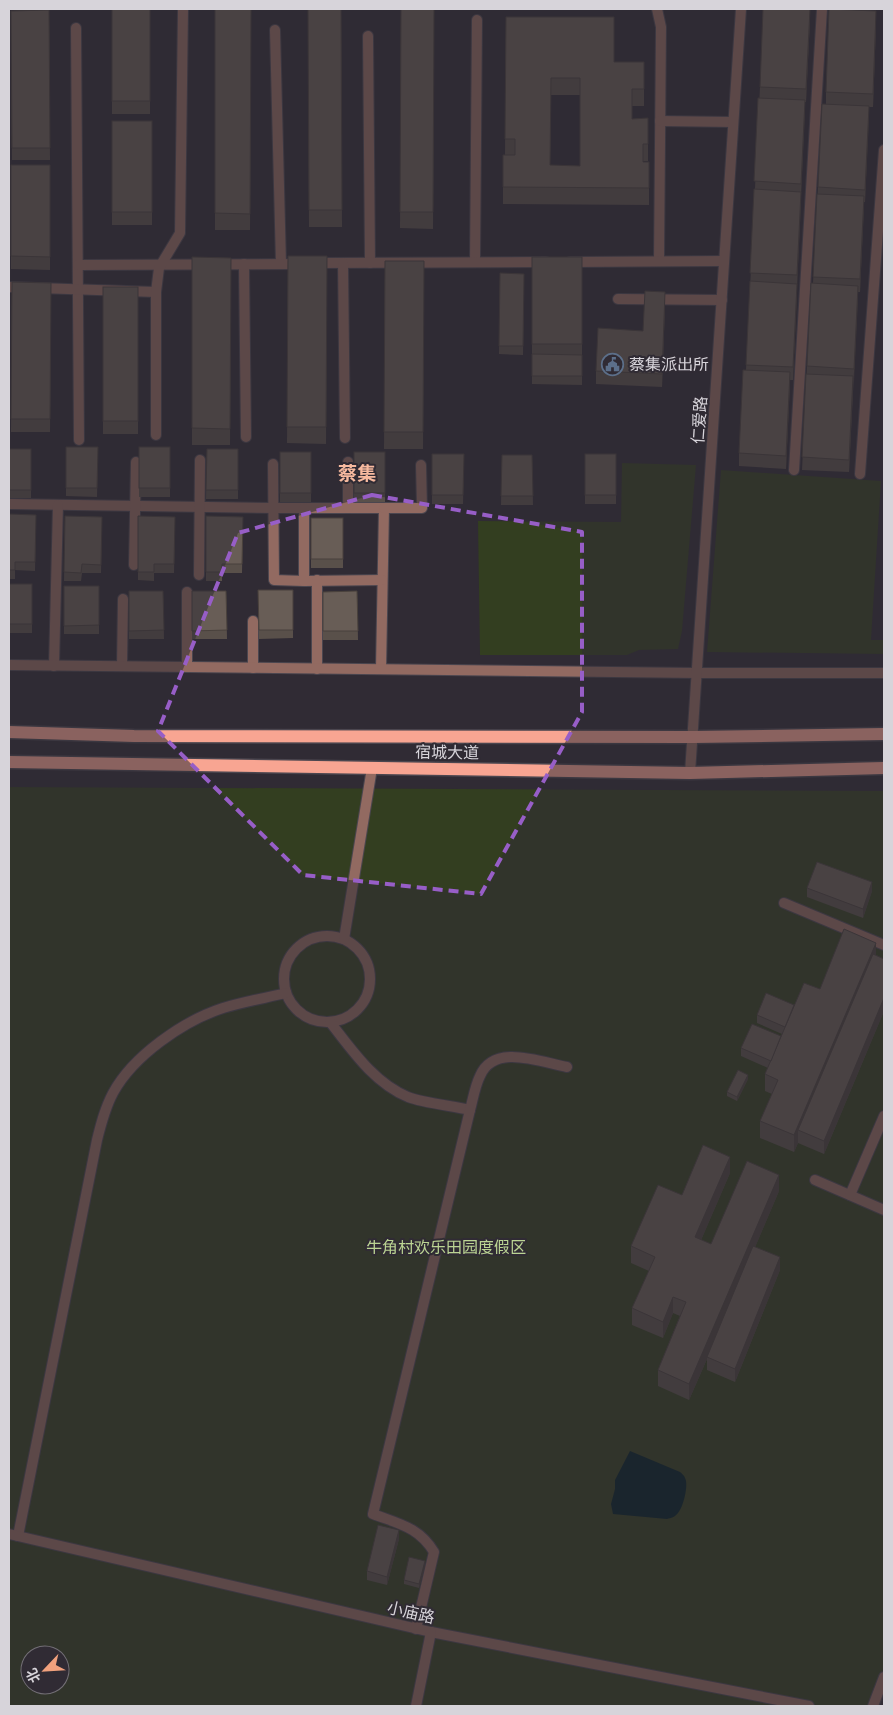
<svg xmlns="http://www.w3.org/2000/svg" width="893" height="1715" font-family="Ubuntu,'Noto Sans SC',sans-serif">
	<rect width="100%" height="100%" fill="#302b34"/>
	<g fill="#333e20" fill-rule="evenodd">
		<polygon points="622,463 696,465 682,631 678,649 639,650 627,655 480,655 478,521 621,522"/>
		<polygon points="721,470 881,481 871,640 884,640 884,654 707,652"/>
		<path d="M9 787 884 791V1692L878 1706H9ZM30 1655H60V1685H30Z"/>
	</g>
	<path fill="#021e25" d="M630 1451 680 1472C682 1474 684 1475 685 1478 689 1485 683 1508 678 1513 675 1517 671 1518 667 1519L613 1514 611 1504 615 1489V1480Z"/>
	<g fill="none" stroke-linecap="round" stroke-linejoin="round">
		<defs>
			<g id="lane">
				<polyline points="657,9 661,27 659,261"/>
				<polyline points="76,28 79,440"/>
				<polyline points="275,30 281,264"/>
				<polyline points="368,36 370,263"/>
				<polyline points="660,121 733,122"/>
				<polyline points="475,262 477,20"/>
				<polyline points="570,262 724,261"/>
				<polyline points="315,263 546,262"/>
				<polyline points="343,263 345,438"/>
				<polyline points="244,264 246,437"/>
				<polyline points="78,265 301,264"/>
				<polyline points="9,287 156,292"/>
				<polyline points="618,299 722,300"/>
				<polyline points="156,435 156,292 159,268 180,233 183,9"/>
				<polyline points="273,464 274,580 304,581"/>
				<polyline points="794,470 822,9"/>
				<polyline points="860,474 884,150"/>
				<polyline points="9,504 274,508 384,508 381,669"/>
				<polyline points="304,508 304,581 382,580"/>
				<polyline points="348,508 348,462"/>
				<polyline points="384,508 422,508 421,465"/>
				<polyline points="134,565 136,462"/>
				<polyline points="199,575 200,460"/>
				<polyline points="317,580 317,669"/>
				<polyline points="187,592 187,667"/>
				<polyline points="54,666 58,505"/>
				<polyline points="122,666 123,599"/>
				<polyline points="253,668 253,621"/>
				<polyline points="784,903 884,945"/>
				<circle cx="327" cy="979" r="43"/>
				<polyline points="344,939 372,768"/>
				<path d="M330 1022C352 1050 374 1083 408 1097 424 1103 453 1106 470 1110"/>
				<polyline points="815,1180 884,1210"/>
				<polyline points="850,1195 884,1116"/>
				<path d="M18 1536 97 1140C101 1124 105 1108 113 1093 133 1056 183 1021 223 1008 243 1002 265 998 286 993"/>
				<path d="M416 1629 434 1552C419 1527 399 1524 373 1514L470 1110C473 1099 475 1086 480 1076 494 1043 540 1062 567 1067"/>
			</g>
			<g id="street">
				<polyline points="9,665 697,673 884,673"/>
				<polyline points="690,773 741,9"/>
				<polyline points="9,1534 431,1632 809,1706"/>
				<polyline points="416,1706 431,1632"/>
				<polyline points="873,1706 884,1677"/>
			</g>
			<g id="primary">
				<polyline points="9,732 134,736 693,737 884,734"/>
				<polyline points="9,762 690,773 884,768"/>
			</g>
		</defs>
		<use href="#lane" stroke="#4b464f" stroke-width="12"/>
		<use href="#street" stroke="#4b464f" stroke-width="12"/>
		<use href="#primary" stroke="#4b464f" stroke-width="15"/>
		<use href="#lane" stroke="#926a61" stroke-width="10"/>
		<use href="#street" stroke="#926a61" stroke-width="10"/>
		<use href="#primary" stroke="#f8a592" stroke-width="12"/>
	</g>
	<g fill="#59504a" fill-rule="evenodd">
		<rect x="112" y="9" width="38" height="105"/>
		<polygon points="215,9 251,9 250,230 215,230"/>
		<polygon points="308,9 341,9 342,227 309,227"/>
		<polygon points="401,9 434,9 433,229 400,228"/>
		<polygon points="49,10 50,160 12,160 11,11"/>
		<path d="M506 17 614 62H644V106H632V119L648 118V161H643V162H649V205L503 204V155H505ZM551 95H580V166L550 165Z"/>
		<polygon points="810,19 806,102 805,102 793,380 790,380 786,469 739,466 739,453 746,370 760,87"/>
		<polygon points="876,24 873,107 869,107 865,202 864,202 860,292 858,292 849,472 802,470 807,366 813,283 818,187 826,104 826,92"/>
		<rect x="112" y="121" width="40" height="104"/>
		<polygon points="11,165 50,165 50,270 11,269"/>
		<polygon points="288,256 327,256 326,444 287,443"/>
		<polygon points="192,257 231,258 230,445 192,445"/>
		<polygon points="532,257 582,257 582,385 532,384"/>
		<polygon points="385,261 424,261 423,449 384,449"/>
		<polygon points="500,273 524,274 523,355 499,354"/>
		<polygon points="12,282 51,283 50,432 11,432"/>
		<rect x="103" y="287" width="35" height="147"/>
		<polygon points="665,305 662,387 596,384 596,371 643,331"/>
		<polygon points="66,447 98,447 97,497 66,496"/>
		<rect x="139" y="447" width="31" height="50"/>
		<rect x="9" y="449" width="22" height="49"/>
		<polygon points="207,449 238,449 238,499 206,499"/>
		<rect x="280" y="452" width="31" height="50"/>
		<rect x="354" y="452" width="31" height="50"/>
		<polygon points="432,454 464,454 463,504 432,504"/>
		<rect x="585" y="454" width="31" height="50"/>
		<polygon points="502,455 532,455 533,505 501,505"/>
		<polygon points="9,514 36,515 35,571 15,570 15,579 9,579"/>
		<polygon points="65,516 102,517 101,573 82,573 81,581 64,581"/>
		<polygon points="138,516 175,517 174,573 154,573 154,581 138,580"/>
		<polygon points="206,516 243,517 242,573 222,573 222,581 206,581"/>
		<rect x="311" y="518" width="32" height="50"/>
		<rect x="9" y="584" width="23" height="49"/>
		<rect x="64" y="586" width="35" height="48"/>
		<polygon points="258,590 293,590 293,638 259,639"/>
		<polygon points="129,591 163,591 164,639 129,639"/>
		<polygon points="192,591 226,591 227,639 192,639"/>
		<polygon points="357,591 358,640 323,640 323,592"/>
		<polygon points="807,888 872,891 863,918 807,897"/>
		<polygon points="876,955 884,959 884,1011 824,1154 798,1143 794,1152 760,1138 760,1121 772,1094 765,1091 765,1074 768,1068 741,1056 741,1048 781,1036 782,1034 757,1023 757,1015 794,1005"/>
		<polygon points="748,1079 737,1101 727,1096 727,1092"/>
		<polygon points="730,1173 701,1240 711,1244 779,1191 755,1247 780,1270 735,1382 707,1370 707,1359 689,1400 658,1386 658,1370 680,1316 673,1313 663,1338 632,1325 632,1308 649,1271 631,1263 631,1246 682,1195"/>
		<polygon points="399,1539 387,1585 367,1580 367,1571"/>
		<polygon points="425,1566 419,1588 404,1584 404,1580"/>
	</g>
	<g fill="#49413c">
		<polygon points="810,9 810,19 806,102 806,89"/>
		<polygon points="876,11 876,24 873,107 873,94"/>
		<polygon points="805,100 805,113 801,197 801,184"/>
		<polygon points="869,106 869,119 865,202 865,190"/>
		<polygon points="801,192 801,204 797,288 797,275"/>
		<polygon points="864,196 864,209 860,292 860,279"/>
		<polygon points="797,284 797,297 793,380 793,367"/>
		<polygon points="858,286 858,298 854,382 854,369"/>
		<polygon points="665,292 665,305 662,387 662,374"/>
		<polygon points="790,372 790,385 786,469 786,456"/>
		<polygon points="853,376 853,389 849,472 849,460"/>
		<polygon points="872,882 872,891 863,918 863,909"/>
		<polygon points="876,943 876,959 798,1130 798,1143 794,1152 794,1135"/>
		<polygon points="884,998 884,1011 824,1154 824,1141"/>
		<polygon points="748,1075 748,1079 737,1101 737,1097"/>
		<polygon points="730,1157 730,1173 695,1254 695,1237"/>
		<polygon points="779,1175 779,1191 708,1358 707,1357 707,1359 689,1400 689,1384"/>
		<polygon points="780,1257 780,1270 735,1382 735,1369"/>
		<polygon points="673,1297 673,1313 663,1338 663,1322"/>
		<polygon points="399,1530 399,1539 387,1585 387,1577"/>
		<polygon points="425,1561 425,1566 419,1588 419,1584"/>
	</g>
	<g fill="#685d56" stroke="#49413c" fill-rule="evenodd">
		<rect x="112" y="9" width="38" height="92"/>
		<polygon points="215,9 251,9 250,214 215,213"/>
		<polygon points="308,9 341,9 342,210 309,210"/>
		<polygon points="401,9 434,9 433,212 400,212"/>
		<polygon points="763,9 810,9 806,89 760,87"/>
		<polygon points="829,9 876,11 873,94 826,92"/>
		<polygon points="49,10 50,148 12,148 11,11"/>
		<path d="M506 17H614V62H644V89H632V119L648 118V144H643V162H649V188L503 187V155H515V139H505ZM551 78H580V166L550 165Z"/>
		<polygon points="758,98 805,100 801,184 754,181"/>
		<polygon points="822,104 869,106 865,190 818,187"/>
		<rect x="112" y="121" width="40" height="91"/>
		<polygon points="11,165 50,165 50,257 11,256"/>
		<polygon points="754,189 801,192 797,275 750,273"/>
		<polygon points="817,194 864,196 860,279 813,277"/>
		<polygon points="288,256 327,256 326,427 287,427"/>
		<polygon points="192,257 231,258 230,429 192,428"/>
		<rect x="532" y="257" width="50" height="87"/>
		<polygon points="385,261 424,261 423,432 384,432"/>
		<polygon points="500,273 524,274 523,346 499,346"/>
		<polygon points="750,281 797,284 793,367 746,365"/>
		<polygon points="12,282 51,283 50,419 11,419"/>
		<polygon points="811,283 858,286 854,369 807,366"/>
		<rect x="103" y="287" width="35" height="134"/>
		<polygon points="645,291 665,292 662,374 596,371 598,328 643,331"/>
		<polygon points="532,354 582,355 582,376 532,376"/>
		<polygon points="743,370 790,372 786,456 739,453"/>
		<polygon points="806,374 853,376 849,460 802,457"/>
		<polygon points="66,447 98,447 97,488 66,488"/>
		<rect x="139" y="447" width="31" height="41"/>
		<rect x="9" y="449" width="22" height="41"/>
		<polygon points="207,449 238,449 238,490 206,490"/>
		<rect x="280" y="452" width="31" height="41"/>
		<rect x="354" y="452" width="31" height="41"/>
		<polygon points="432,454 464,454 463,495 432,495"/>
		<rect x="585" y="454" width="31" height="41"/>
		<polygon points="502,455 532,455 533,496 501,496"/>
		<polygon points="9,514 36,515 35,562 15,562 15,570 9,570"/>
		<polygon points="65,516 102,517 101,565 82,564 81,573 64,572"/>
		<polygon points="138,516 175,517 174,564 154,564 154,572 138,572"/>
		<polygon points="206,516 243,517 242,564 222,564 222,572 206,572"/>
		<rect x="311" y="518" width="32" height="41"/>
		<rect x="9" y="584" width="23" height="40"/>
		<polygon points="64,586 99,586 99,625 64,626"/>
		<polygon points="258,590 293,590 293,630 259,630"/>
		<polygon points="129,591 163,591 164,630 129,631"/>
		<polygon points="192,591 226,591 227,630 192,631"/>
		<polygon points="357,591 358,631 323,631 323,592"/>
		<polygon points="817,862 872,882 863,909 807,888"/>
		<polygon points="844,929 876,943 794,1135 760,1121 778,1080 765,1074 804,983 820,989"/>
		<polygon points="873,954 884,959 884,998 824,1141 798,1130"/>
		<polygon points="766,993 794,1005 785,1027 757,1015"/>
		<polygon points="752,1024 781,1036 771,1061 741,1048"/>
		<polygon points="738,1070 748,1075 737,1097 727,1092"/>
		<polygon points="703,1145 730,1157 695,1237 711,1244 747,1161 779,1175 689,1384 658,1370 686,1302 673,1297 663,1322 632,1308 655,1257 631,1246 658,1185 682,1195"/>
		<polygon points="753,1246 780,1257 735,1369 707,1357"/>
		<polygon points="378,1525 399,1530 387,1577 367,1571"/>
		<polygon points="409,1557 425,1561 419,1584 404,1580"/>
	</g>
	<path d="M0 0H893V1715H0ZM372 495 582 532V712L481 894 303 875 158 731 238 533Z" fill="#302b34" fill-opacity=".55" fill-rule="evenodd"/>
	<path fill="none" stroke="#975ec7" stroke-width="4" stroke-dasharray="10 6" stroke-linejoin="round" d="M372 495 582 532V712L481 894 303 875 158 731 238 533Z"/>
	<defs>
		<symbol id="civic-ring" viewBox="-11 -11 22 22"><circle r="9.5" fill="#302b34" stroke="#5c6f8a" stroke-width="1.5"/><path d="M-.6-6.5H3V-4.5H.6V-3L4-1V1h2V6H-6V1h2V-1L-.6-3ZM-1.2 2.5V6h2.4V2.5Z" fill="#5c6f8a"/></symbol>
	</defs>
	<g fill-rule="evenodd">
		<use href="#civic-ring" x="600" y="352" width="25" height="25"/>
	</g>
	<g text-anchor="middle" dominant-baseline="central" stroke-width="4" stroke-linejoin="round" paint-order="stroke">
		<g font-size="16" fill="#d7d4da" stroke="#302b34" text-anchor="start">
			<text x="629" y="364">蔡集派出所</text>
		</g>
		<g font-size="16" fill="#d7d4da" stroke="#302b34">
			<text transform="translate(699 420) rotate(-86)">仁爱路</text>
			<text transform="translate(447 752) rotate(1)">宿城大道</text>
			<text transform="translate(411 1612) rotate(13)">小庙路</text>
		</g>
		<g font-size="16" fill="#bbd493" stroke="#302b34">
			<text x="446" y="1247">牛角村欢乐田园度假区</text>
		</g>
		<g font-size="19" font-weight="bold" fill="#f7ba9f" stroke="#302b34">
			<text x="357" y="473">蔡集</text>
		</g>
	</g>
	<rect width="893" height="1715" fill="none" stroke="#d7d4da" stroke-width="20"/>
	<g transform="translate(45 1670) rotate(245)"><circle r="24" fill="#302b34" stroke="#736f76"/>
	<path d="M0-4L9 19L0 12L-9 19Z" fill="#f1a17d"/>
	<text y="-8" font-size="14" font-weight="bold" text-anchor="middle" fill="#d7d4da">北</text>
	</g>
</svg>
